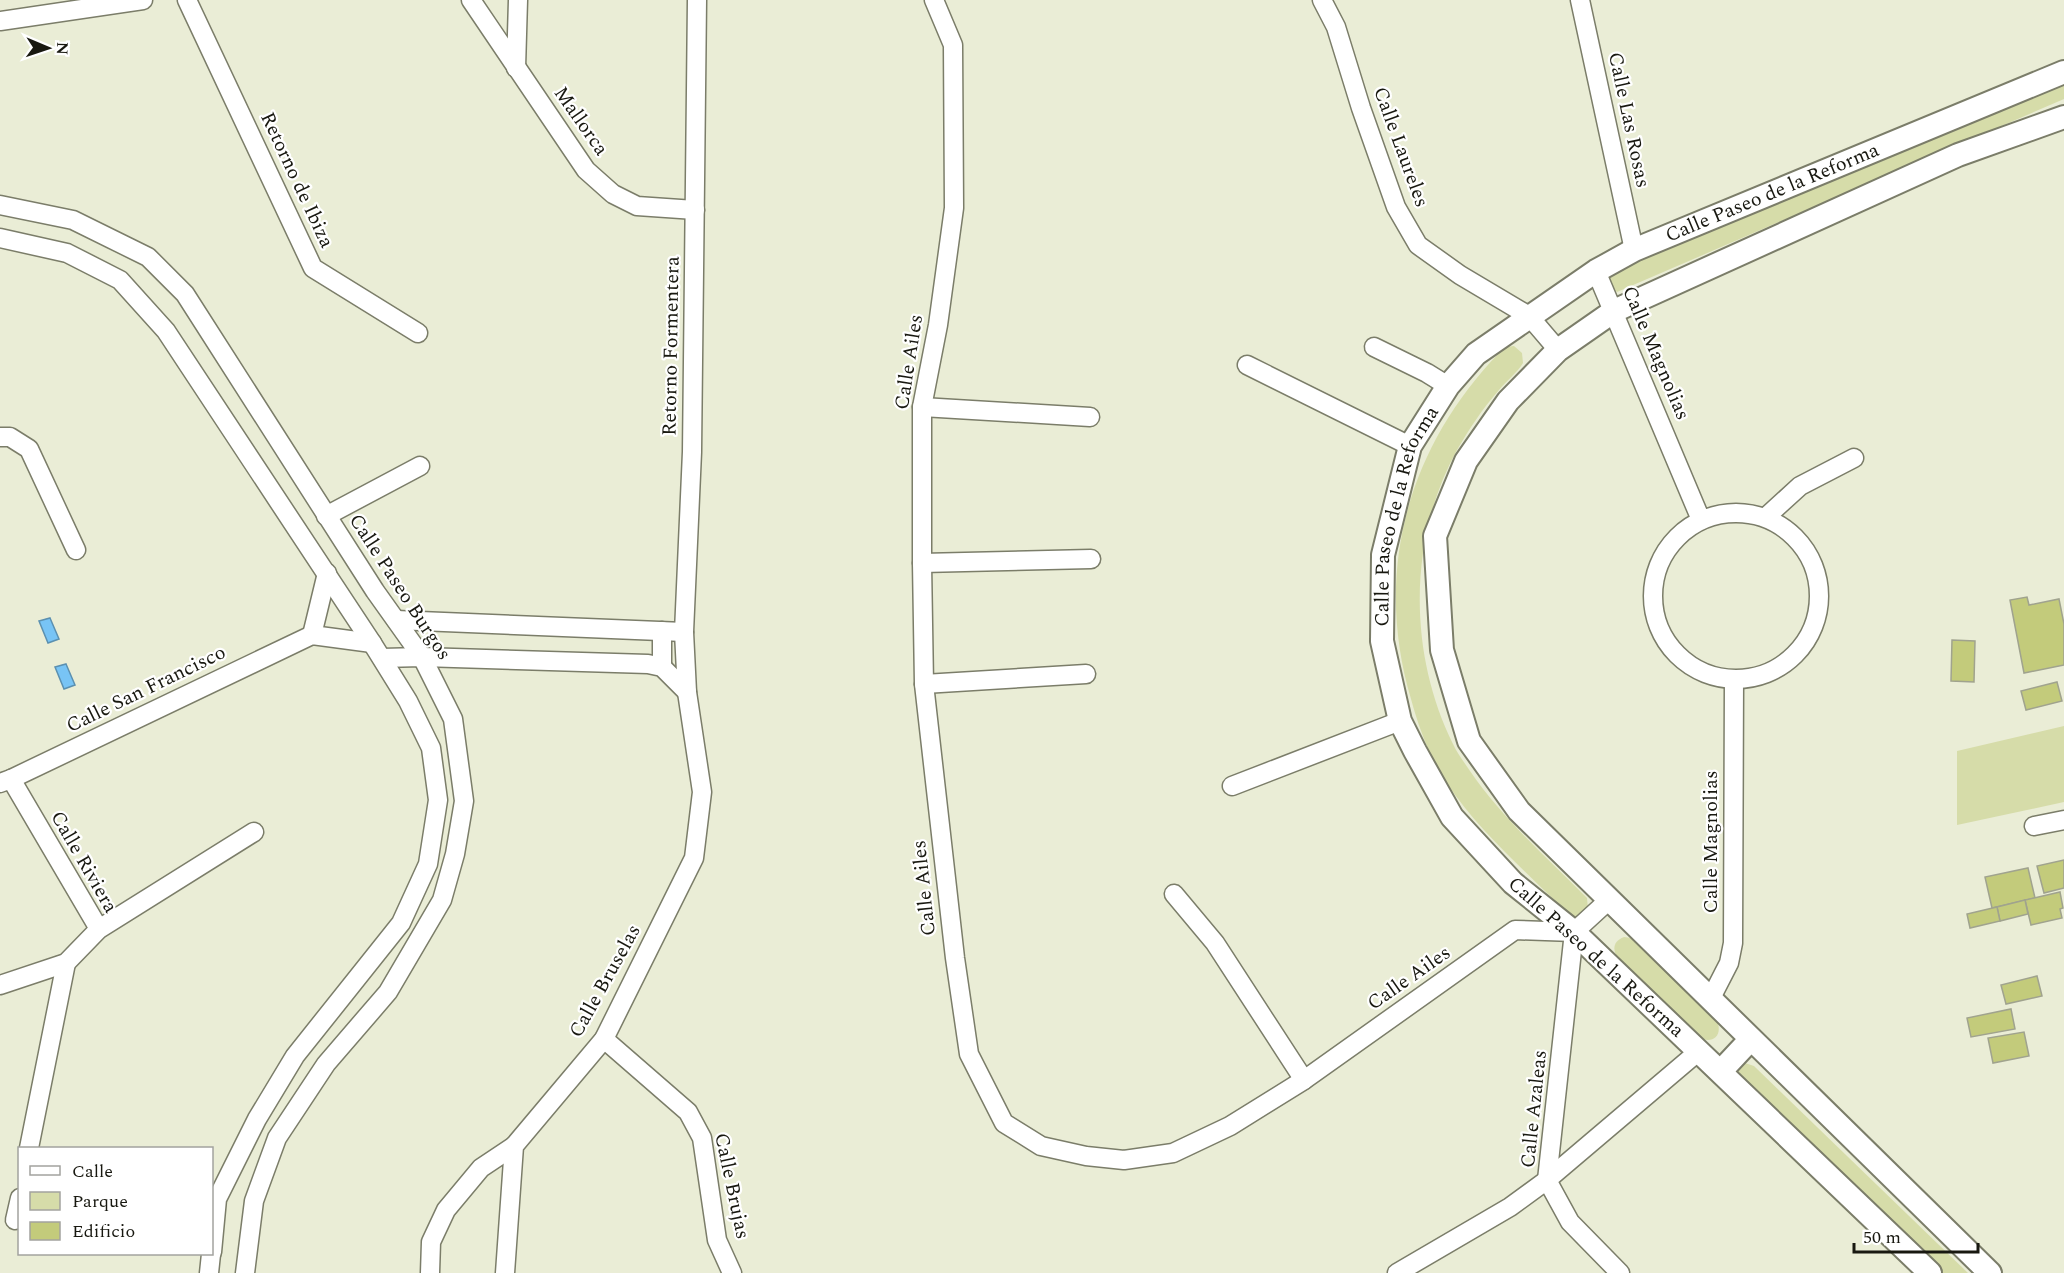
<svg xmlns="http://www.w3.org/2000/svg" width="2064" height="1273" font-family="Spectral,serif">
	<rect width="100%" height="100%" fill="#eaedd6"/>
	<g fill="#d6dca9">
		<polygon points="2064,75 2064,99 1617,292 1611,288 1609,269"/>
		<path d="M1514 346 1522 353 1523 363C1517 373 1506 381 1499 390 1483 408 1469 429 1457 450 1408 539 1408 653 1453 744 1457 753 1464 762 1470 771 1503 819 1546 857 1587 898L1588 909 1576 917 1569 915C1527 872 1479 832 1446 782 1429 756 1419 728 1411 699 1373 571 1408 447 1500 352L1506 347Z"/>
		<polygon points="2064,726 2064,802 1957,825 1957,751"/>
		<path d="M1624 937 1631 938 1717 1021C1723 1035 1713 1044 1700 1038L1617 957C1612 948 1614 941 1624 937Z"/>
		<polygon points="1745,1063 1754,1066 1968,1273 1931,1273 1734,1070 1739,1065"/>
	</g>
	<g fill="#78c4f5" stroke="#5b90b0" stroke-width="1.5">
		<polygon points="50,618 59,639 48,643 39,621"/>
		<polygon points="66,664 75,685 64,689 55,667"/>
	</g>
	<g fill="#c3cb7b" stroke="#a0a38e" stroke-width="1.5">
		<polygon points="2027,597 2029,605 2059,599 2064,624 2064,665 2024,673 2010,600"/>
		<polygon points="1952,640 1975,641 1974,682 1951,681"/>
		<polygon points="2057,682 2062,701 2026,710 2021,691"/>
		<polygon points="2064,860 2064,888 2044,893 2037,866"/>
		<polygon points="2028,868 2035,898 1992,908 1985,877"/>
		<polygon points="2060,892 2063,908 2060,909 2062,918 2031,925 2025,900"/>
		<polygon points="2025,900 2028,914 2000,921 1997,907"/>
		<polygon points="1997,907 2000,921 1970,928 1967,914"/>
		<polygon points="2037,976 2042,996 2006,1004 2001,985"/>
		<polygon points="2011,1009 2015,1029 1971,1037 1967,1018"/>
		<polygon points="2024,1032 2029,1056 1993,1063 1988,1038"/>
	</g>
	<g fill="none" stroke-linecap="round" stroke-linejoin="round">
		<defs>
			<g id="minor">
				<polyline points="187,0 313,268 418,333"/>
				<polyline points="471,0 586,170 613,194 637,206 695,210"/>
				<polyline points="934,0 953,45 954,208 938,325 922,407 922,563 924,684 955,958 969,1054 1004,1123 1041,1146 1086,1156 1124,1160 1173,1153 1230,1126 1304,1080 1515,930 1574,932"/>
				<polyline points="1322,0 1336,27 1361,108 1396,207 1418,245 1460,275 1529,316 1558,350"/>
				<polyline points="1580,0 1634,250"/>
				<polyline points="0,21 143,0"/>
				<polyline points="516,68 518,0"/>
				<polyline points="0,205 73,220 148,257 185,294 375,591 422,657 453,719 464,801 455,854 442,900 388,992 326,1064 277,1138 254,1201 245,1273"/>
				<polyline points="0,238 67,253 120,280 166,331 372,643 408,701 431,748 438,800 428,864 401,923 295,1056 257,1119 217,1199 212,1252"/>
				<polyline points="1596,271 1701,520"/>
				<polyline points="1374,347 1427,373 1448,386"/>
				<polyline points="1247,365 1410,446"/>
				<polyline points="922,407 1090,417"/>
				<polyline points="0,437 10,437 29,449 76,550"/>
				<circle cx="1736" cy="596" r="83"/>
				<polyline points="326,516 420,466"/>
				<polyline points="1766,517 1800,486 1854,458"/>
				<polyline points="922,563 1091,559"/>
				<polyline points="396,620 684,632"/>
				<polyline points="312,635 327,573"/>
				<polyline points="382,658 422,657 648,664 662,667 687,692"/>
				<polyline points="662,667 662,631"/>
				<polyline points="924,684 1086,674"/>
				<polyline points="11,779 99,929"/>
				<polyline points="0,783 11,779 312,635 372,643"/>
				<polyline points="1232,786 1400,721"/>
				<polyline points="2034,826 2064,820"/>
				<polyline points="1174,894 1215,943 1304,1080"/>
				<polyline points="0,985 66,963 99,929 254,832"/>
				<polyline points="1710,1000 1729,963 1733,943 1734,680"/>
				<polyline points="604,1039 688,1112 702,1138 717,1240 732,1273"/>
				<polyline points="29,1148 66,963"/>
				<polyline points="1547,1180 1574,932 1610,899"/>
				<polyline points="1547,1180 1570,1222 1620,1273"/>
				<polyline points="15,1220 20,1198"/>
				<polyline points="209,1273 211,1254"/>
				<polyline points="430,1273 431,1242 446,1210 481,1168 514,1146"/>
				<polyline points="505,1273 514,1146 604,1039 694,858 702,792 687,692 684,632 692,452 697,0"/>
				<polyline points="1397,1273 1510,1207 1547,1180 1699,1051"/>
			</g>
			<g id="major">
				<polyline points="1721,1071 1750,1040"/>
				<path id="s1" d="M1930 1273 1574 932 1513 883 1452 817 1415 751 1400 721 1382 641 1383 555 1410 446 1448 386 1476 354 1596 271 1634 250 2064 72"/>
				<polyline points="1990,1273 1519,811 1469,741 1442,650 1435,536 1466,461 1508,401 1558,350 1614,311 1958,155 2064,117"/>
			</g>
		</defs>
		<use href="#minor" stroke="#7b7d69" stroke-width="21"/>
		<use href="#major" stroke="#7b7d69" stroke-width="26"/>
		<use href="#minor" stroke="#fff" stroke-width="18"/>
		<use href="#major" stroke="#fff" stroke-width="22"/>
	</g>
	<g text-anchor="middle" dominant-baseline="central" stroke-width="4.5" stroke-linejoin="round" paint-order="stroke">
		<g font-size="20" fill="#181810" stroke="#fff">
			<text transform="translate(1629 120) rotate(78)">Calle Las Rosas</text>
			<text transform="translate(581 121) rotate(55)">Mallorca</text>
			<text transform="translate(1401 147) rotate(70)">Calle Laureles</text>
			<text transform="translate(297 180) rotate(65)">Retorno de Ibiza</text>
			<text stroke="none"><textPath href="#s1" startOffset="1503">Calle Paseo de la Reforma</textPath></text>
			<text transform="translate(671 346) rotate(-89)">Retorno Formentera</text>
			<text transform="translate(1656 353) rotate(67)">Calle Magnolias</text>
			<text transform="translate(909 362) rotate(-81)">Calle Ailes</text>
			<text stroke="none"><textPath href="#s1" startOffset="981">Calle Paseo de la Reforma</textPath></text>
			<text transform="translate(400 587) rotate(57)">Calle Paseo Burgos</text>
			<text transform="translate(146 689) rotate(-26)">Calle San Francisco</text>
			<text transform="translate(1711 842) rotate(-90)">Calle Magnolias</text>
			<text transform="translate(84 862) rotate(60)">Calle Riviera</text>
			<text transform="translate(924 888) rotate(-96)">Calle Ailes</text>
			<text transform="translate(1596 957) rotate(42)">Calle Paseo de la Reforma</text>
			<text transform="translate(1409 978) rotate(-35)">Calle Ailes</text>
			<text transform="translate(605 981) rotate(-61)">Calle Bruselas</text>
			<text transform="translate(1534 1109) rotate(-84)">Calle Azaleas</text>
			<text transform="translate(732 1186) rotate(78)">Calle Brujas</text>
		</g>
	</g>
	<rect x="18" y="1147" width="195" height="108" fill="#ffffff" stroke="#a3a39f" stroke-width="1.5"/>
	<rect x="30" y="1166" width="30" height="9" fill="#ffffff" stroke="#a3a39f" stroke-width="1.5"/>
	<text x="72" y="1177" font-size="18" fill="#181810">Calle</text>
	<rect x="30" y="1192" width="30" height="18" fill="#d6dca9" stroke="#a3a39f" stroke-width="1.5"/>
	<text x="72" y="1207" font-size="18" fill="#181810">Parque</text>
	<rect x="30" y="1222" width="30" height="18" fill="#c3cb7b" stroke="#a3a39f" stroke-width="1.5"/>
	<text x="72" y="1237" font-size="18" fill="#181810">Edificio</text>
	<g transform="translate(48 48) rotate(92)" stroke="#ffffff" stroke-width="4.5" paint-order="stroke">
	<path d="M0-4.5L10 22L0 15L-10 22Z" fill="#181810"/>
	<text y="-9" font-size="16" font-weight="bold" text-anchor="middle" fill="#181810">N</text>
	</g>
	<path d="M1854 1243v9h124v-9" fill="none" stroke="#181810" stroke-width="3"/>
	<text x="1863" y="1243" font-size="18" fill="#181810" stroke="#ffffff" stroke-width="4.5" paint-order="stroke">50 m</text>
</svg>
